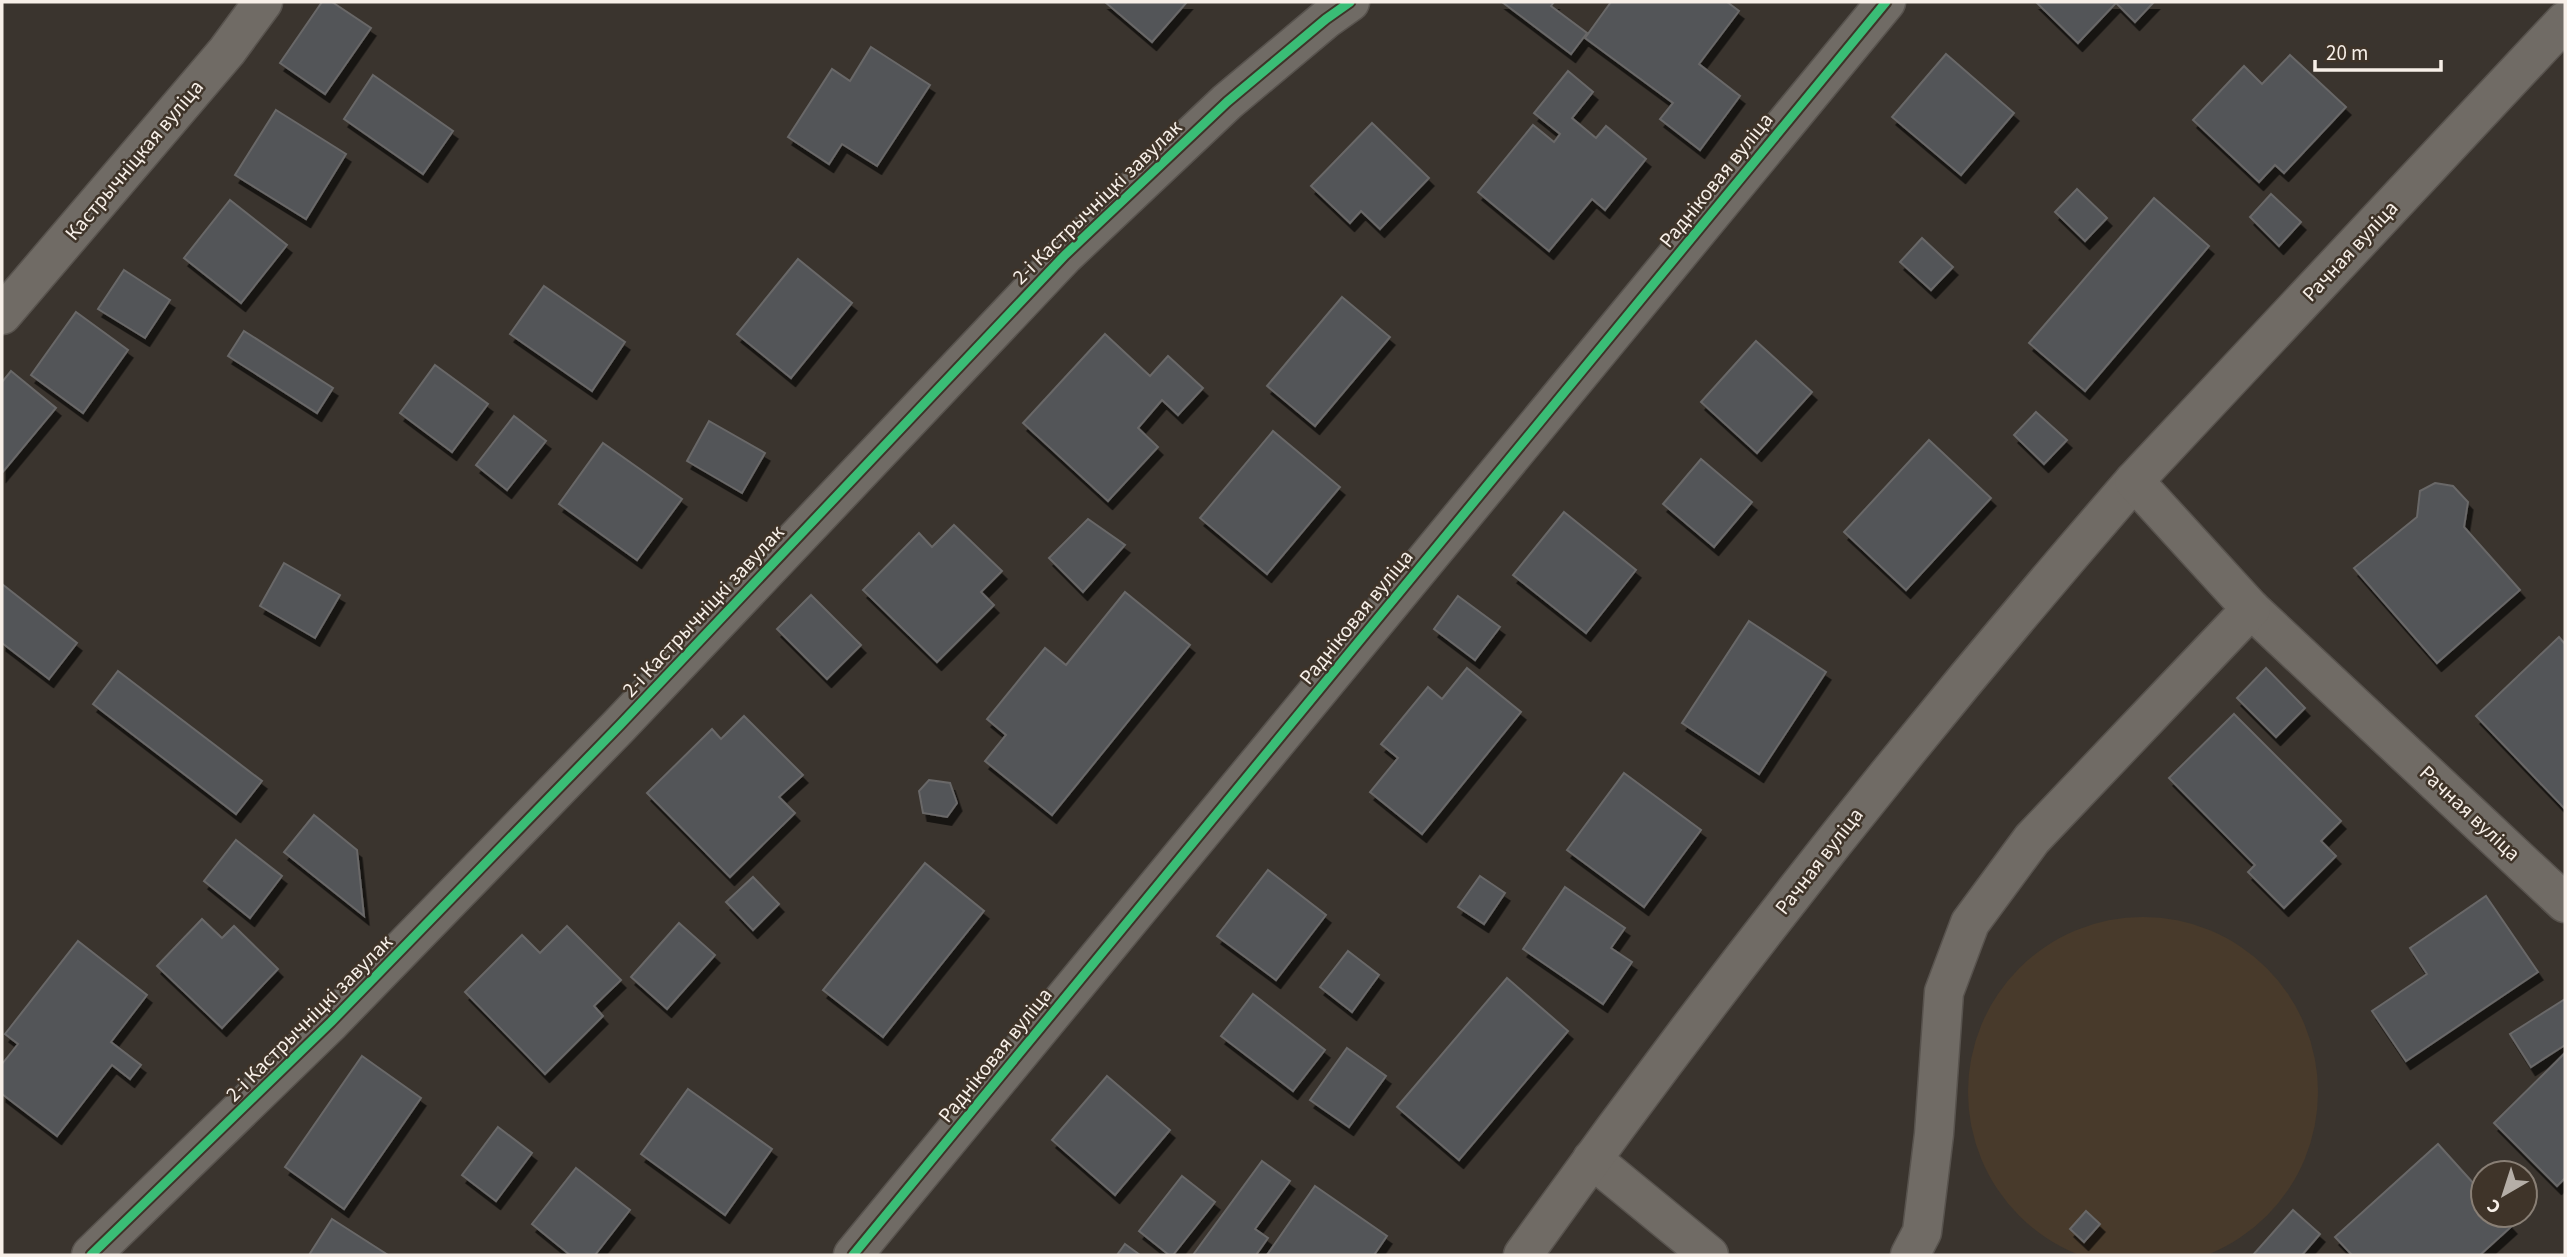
<svg xmlns="http://www.w3.org/2000/svg" width="2567" height="1257" font-family="'Source Sans 3',sans-serif">
	<defs>
		<filter id="shadow"><feDropShadow dx="4.5" dy="8" stdDeviation="0" flood-color="#0009"/></filter>
	</defs>
	<rect width="100%" height="100%" fill="#3a342e"/>
	<circle fill="#483a2b" cx="2143" cy="1092" r="175"/>
	<g fill="#535458" stroke="#696868" stroke-width="2" filter="url(#shadow)">
		<polygon points="322,2 332,2 371,28 325,94 280,63"/>
		<polygon points="1105,2 1187,2 1152,42"/>
		<polygon points="1502,2 1554,2 1551,6 1587,33 1571,54"/>
		<polygon points="1611,2 1727,2 1739,11 1699,64 1740,96 1700,150 1660,119 1673,103 1585,38"/>
		<polygon points="2036,2 2154,2 2135,22 2116,3 2078,43"/>
		<polygon points="871,47 930,85 877,166 842,144 829,164 788,137 832,69 850,81"/>
		<polygon points="1946,54 2014,113 1961,175 1892,117"/>
		<polygon points="2290,55 2346,107 2284,173 2275,165 2259,182 2193,120 2244,66 2262,84"/>
		<polygon points="1568,71 1593,92 1572,118 1596,138 1606,126 1646,159 1605,210 1592,199 1549,251 1478,192 1533,125 1554,142 1560,134 1534,113"/>
		<polygon points="373,75 453,131 423,174 344,119"/>
		<polygon points="276,110 346,154 306,219 235,175"/>
		<polygon points="1372,123 1429,178 1380,229 1361,211 1350,223 1311,186"/>
		<polygon points="2077,189 2107,218 2085,241 2055,212"/>
		<polygon points="2271,194 2301,222 2279,246 2250,217"/>
		<polygon points="2154,198 2209,246 2085,391 2029,343"/>
		<polygon points="230,200 287,245 241,303 184,258"/>
		<polygon points="1922,238 1953,267 1931,290 1900,262"/>
		<polygon points="798,259 852,303 791,378 737,334"/>
		<polygon points="124,270 170,300 145,338 98,309"/>
		<polygon points="544,286 625,342 592,391 510,334"/>
		<polygon points="1342,297 1390,337 1315,426 1267,386"/>
		<polygon points="76,312 128,350 83,413 31,375"/>
		<polygon points="244,331 333,388 317,413 228,356"/>
		<polygon points="1105,334 1150,376 1168,356 1203,388 1178,415 1162,400 1138,428 1158,447 1108,501 1023,423"/>
		<polygon points="1756,341 1812,392 1757,453 1701,402"/>
		<polygon points="435,365 488,404 452,452 400,413"/>
		<polygon points="11,371 56,408 2,473 2,382"/>
		<polygon points="2036,412 2067,440 2044,464 2014,435"/>
		<polygon points="514,416 546,441 507,490 476,465"/>
		<polygon points="709,421 765,453 742,493 687,461"/>
		<polygon points="1273,431 1340,487 1267,574 1200,518"/>
		<polygon points="1929,440 1991,498 1906,590 1844,532"/>
		<polygon points="603,443 682,499 637,560 559,504"/>
		<polygon points="1701,459 1752,502 1714,547 1663,504"/>
		<polygon points="2435,483 2453,486 2468,502 2464,527 2520,590 2437,663 2354,568 2417,517 2420,491"/>
		<polygon points="1564,512 1636,570 1586,633 1513,575"/>
		<polygon points="1088,519 1125,545 1083,592 1049,558"/>
		<polygon points="954,525 1002,571 981,592 994,605 937,662 863,590 919,533 932,547"/>
		<polygon points="284,563 340,595 315,638 260,606"/>
		<polygon points="2,584 77,643 49,679 2,643"/>
		<polygon points="1125,592 1190,645 1052,815 985,761 1006,735 987,719 1045,648 1066,665"/>
		<polygon points="811,595 861,645 827,679 777,629"/>
		<polygon points="1458,596 1500,627 1475,660 1434,629"/>
		<polygon points="1749,621 1826,672 1759,774 1682,723"/>
		<polygon points="2559,637 2565,644 2565,809 2476,716"/>
		<polygon points="1467,668 1521,712 1422,834 1370,792 1398,758 1381,744 1428,687 1442,699"/>
		<polygon points="2266,668 2305,708 2276,737 2237,698"/>
		<polygon points="118,671 262,781 236,814 93,704"/>
		<polygon points="2234,714 2341,821 2321,841 2336,856 2284,908 2248,872 2255,865 2169,778"/>
		<polygon points="744,716 803,775 779,797 795,813 730,877 647,793 712,729 721,739"/>
		<polygon points="1624,773 1701,830 1644,907 1567,850"/>
		<polygon points="929,780 950,783 957,803 947,817 923,813 919,791"/>
		<polygon points="314,815 357,850 364,916 284,852"/>
		<polygon points="236,840 282,876 250,918 204,881"/>
		<polygon points="925,863 984,911 883,1037 823,990"/>
		<polygon points="1268,870 1326,915 1276,980 1217,936"/>
		<polygon points="1480,876 1505,893 1484,924 1458,907"/>
		<polygon points="753,877 779,904 753,930 726,902"/>
		<polygon points="1565,887 1625,928 1611,948 1632,962 1603,1004 1523,949"/>
		<polygon points="2486,896 2538,972 2406,1061 2372,1011 2427,974 2410,948"/>
		<polygon points="202,919 222,938 234,926 278,969 222,1028 157,966"/>
		<polygon points="679,923 715,955 667,1009 631,977"/>
		<polygon points="567,926 621,980 594,1006 603,1016 545,1074 465,992 522,935 540,953"/>
		<polygon points="78,941 147,995 111,1042 141,1065 130,1079 112,1065 57,1136 2,1094 2,1064 18,1044 5,1034"/>
		<polygon points="1348,951 1379,975 1352,1012 1320,987"/>
		<polygon points="1507,978 1568,1031 1459,1160 1397,1107"/>
		<polygon points="1253,994 1325,1050 1293,1091 1221,1036"/>
		<polygon points="2565,999 2565,1045 2531,1067 2510,1034"/>
		<polygon points="1347,1048 1386,1076 1349,1127 1310,1100"/>
		<polygon points="2565,1053 2565,1178 2557,1186 2494,1123"/>
		<polygon points="362,1056 421,1098 344,1209 285,1167"/>
		<polygon points="1107,1076 1170,1130 1115,1195 1052,1140"/>
		<polygon points="688,1089 772,1149 725,1215 641,1154"/>
		<polygon points="498,1127 532,1153 496,1201 462,1175"/>
		<polygon points="2438,1144 2483,1194 2483,1215 2502,1215 2512,1226 2480,1255 2352,1255 2335,1237"/>
		<polygon points="1262,1161 1290,1181 1255,1229 1268,1238 1256,1255 1193,1255"/>
		<polygon points="576,1168 630,1210 595,1255 570,1255 532,1224"/>
		<polygon points="1182,1176 1215,1202 1173,1255 1169,1255 1139,1231"/>
		<polygon points="1315,1186 1387,1236 1374,1255 1267,1255"/>
		<polygon points="2293,1210 2320,1234 2302,1255 2253,1255"/>
		<polygon points="2086,1211 2100,1224 2084,1242 2070,1229"/>
		<polygon points="332,1219 388,1255 309,1255"/>
		<polygon points="1125,1244 1140,1255 1117,1255"/>
	</g>
	<g fill="none" stroke-linecap="round" stroke-linejoin="round">
		<defs>
			<g id="street">
				<polyline points="2,315 227,51 263,2"/>
				<polyline points="2251,609 2565,903"/>
				<polyline points="1592,1159 1709,1255"/>
				<polyline points="91,1255 331,1022 620,725 1065,255 1227,102 1326,19 1350,2"/>
				<polyline points="853,1255 1886,2"/>
				<path d="M1523 1255C1714 988 1918 729 2134 481"/>
				<polyline points="1910,1255 1922,1232 1934,1134 1944,992 1970,923 2032,839 2251,609 2134,481 2565,21"/>
			</g>
		</defs>
		<use href="#street" stroke="#58534e" stroke-width="41"/>
		<use href="#street" stroke="#706b65" stroke-width="38"/>
		<defs>
			<g id="cycleway">
				<polyline points="91,1255 331,1022 620,725 1065,255 1227,102 1326,19 1350,2"/>
				<polyline points="853,1255 1886,2"/>
			</g>
		</defs>
		<use href="#cycleway" stroke="#3f3429" stroke-width="13"/>
		<use href="#cycleway" stroke="#3abd76" stroke-width="9"/>
	</g>
	<g text-anchor="middle" dominant-baseline="central" stroke-width="5" stroke-linejoin="round" paint-order="stroke">
		<g font-size="21" fill="#f7efe8" stroke="#3f3429">
			<text transform="translate(134 160) rotate(-50)">Кастрычніцкая вуліца</text>
			<text transform="translate(1716 180) rotate(-51)">Радніковая вуліца</text>
			<text transform="translate(1097 202) rotate(-44)">2-і Кастрычніцкі завулак</text>
			<text transform="translate(2350 251) rotate(-47)">Рачная вуліца</text>
			<text transform="translate(703 611) rotate(-47)">2-і Кастрычніцкі завулак</text>
			<text transform="translate(1356 617) rotate(-51)">Радніковая вуліца</text>
			<text transform="translate(2470 813) rotate(43)">Рачная вуліца</text>
			<text transform="translate(1819 861) rotate(-52)">Рачная вуліца</text>
			<text transform="translate(309 1018) rotate(-45)">2-і Кастрычніцкі завулак</text>
			<text transform="translate(995 1055) rotate(-51)">Радніковая вуліца</text>
		</g>
	</g>
	<rect width="2567" height="1257" fill="none" stroke="#f7efe8" stroke-width="7"/>
	<g transform="translate(2504 1194) rotate(219)"><circle r="33" fill="#3f3429" stroke="#897f75" stroke-width="2"/>
	<path d="M0-5L12 26L0 18L-12 26Z" fill="#b5aea7"/>
	<text y="-10" font-size="19" font-weight="bold" text-anchor="middle" fill="#f7efe8">С</text>
	</g>
	<path d="M2315 60v10h126v-10" fill="none" stroke="#f7efe8" stroke-width="3.5"/>
	<text x="2326" y="60" font-size="21" fill="#f7efe8" stroke="#3f3429" stroke-width="5" paint-order="stroke">20 m</text>
</svg>
